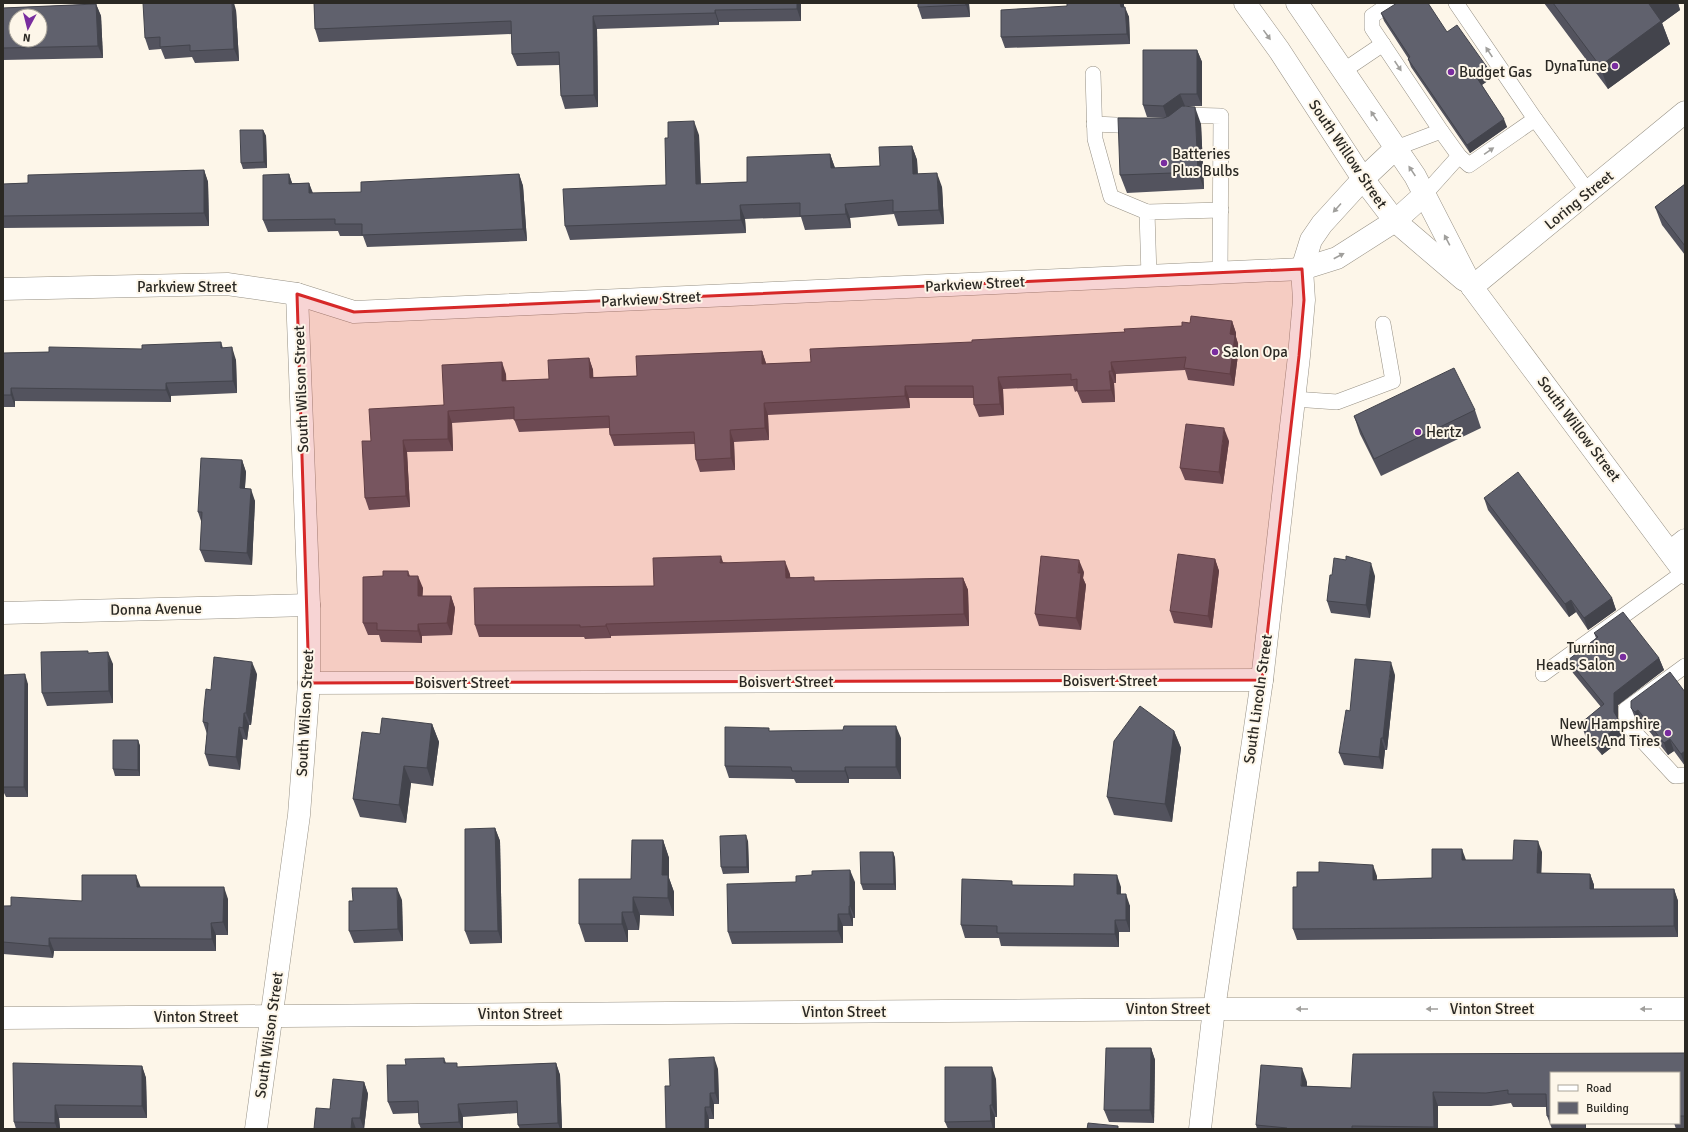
<svg xmlns="http://www.w3.org/2000/svg" width="1688" height="1132" font-family="Signika,sans-serif">
	<rect width="100%" height="100%" fill="#fdf6e9"/>
	<g fill="none" stroke-linecap="round" stroke-linejoin="round">
		<defs>
			<g id="lane">
				<polyline points="1391,3 1372,16 1372,28 1441,131 1459,156 1469,165 1535,119"/>
				<polyline points="1456,3 1535,119 1589,193"/>
				<polyline points="1343,71 1383,44"/>
				<polyline points="1093,74 1095,139 1111,197 1147,212"/>
				<polyline points="1180,119 1185,115 1221,116 1220,273"/>
				<polyline points="1094,124 1138,126"/>
				<polyline points="1396,148 1441,131"/>
				<polyline points="1424,195 1459,156"/>
				<polyline points="1149,276 1147,212 1221,210"/>
				<polyline points="1294,399 1337,402 1393,381 1383,324"/>
				<polyline points="1685,666 1626,709 1627,724 1675,776 1685,775"/>
				<polyline points="1543,674 1684,572"/>
			</g>
			<g id="street">
				<polyline points="1472,287 1685,112"/>
				<polyline points="3,289 227,284 297,294 354,312 1302,269 1337,258 1395,221 1424,195"/>
				<polyline points="1670,552 1685,540"/>
				<polyline points="3,613 309,605"/>
				<polyline points="309,683 1262,680"/>
				<polyline points="3,1018 1214,1009 1685,1009"/>
				<polyline points="256,1129 299,815 309,683 309,605 297,294"/>
				<polyline points="1200,1129 1214,1009 1262,680 1299,356 1304,300 1302,269 1311,240 1322,224 1363,179 1396,148"/>
			</g>
			<g id="primary">
				<polyline points="1245,3 1279,50 1363,179 1395,221 1464,280"/>
				<polyline points="1297,3 1415,176 1472,287 1685,573"/>
			</g>
		</defs>
		<use href="#lane" stroke="#979185" stroke-width="16"/>
		<use href="#street" stroke="#979185" stroke-width="23"/>
		<use href="#primary" stroke="#979185" stroke-width="23"/>
		<use href="#lane" stroke="#fff" stroke-width="15"/>
		<use href="#street" stroke="#fff" stroke-width="22"/>
		<use href="#primary" stroke="#fff" stroke-width="22"/>
	</g>
	<g fill="#53535e">
		<polygon points="314,3 801,3 801,21 719,22 719,25 597,29 598,107 565,109 561,96 560,65 517,66 512,54 512,34 319,42 315,29"/>
		<polygon points="969,3 970,17 922,19 918,7"/>
		<polygon points="1067,3 1124,3 1124,7 1129,17 1130,44 1005,48 1001,37 1067,6"/>
		<polygon points="1544,3 1678,3 1680,10 1662,23 1670,44 1608,89"/>
		<polygon points="96,4 101,16 103,58 3,60 3,8"/>
		<polygon points="236,10 239,61 195,63 192,57 165,59 161,49 149,50 145,38"/>
		<polygon points="1381,13 1447,32 1492,78 1482,85 1507,127 1470,153 1411,67 1408,59 1408,58 1384,21"/>
		<polygon points="1197,50 1202,62 1202,106 1184,106 1201,124 1204,189 1127,193 1120,175 1165,118 1147,117 1143,105"/>
		<polygon points="263,130 266,136 267,168 243,169 241,163"/>
		<polygon points="699,135 701,184 747,182 830,154 835,168 880,166 912,146 917,160 918,174 942,187 944,224 898,226 894,214 850,218 851,228 805,230 801,217 745,219 746,233 570,240 565,226 666,185"/>
		<polygon points="204,170 208,182 209,226 3,228 3,184 28,183"/>
		<polygon points="289,174 292,183 309,183 313,193 361,192 519,174 523,186 527,241 367,247 363,236 340,236 338,231 268,232 263,220"/>
		<polygon points="1685,184 1685,255 1662,225 1655,207"/>
		<polygon points="1232,321 1236,333 1236,337 1239,347 1234,386 1188,380 1185,370 1116,374 1116,383 1114,383 1115,402 1082,403 1077,391 1075,392 1073,386 1003,389 1004,415 979,417 974,405 974,398 909,398 910,408 768,415 769,440 734,442 735,470 700,472 696,460 695,444 614,446 610,435 609,428 519,432 514,419 452,423 453,451 407,452 410,507 369,510 365,498 371,441 506,374 506,381 549,379 589,358 593,370 593,377 637,376 762,351 766,364 811,362 972,342 1125,332 1182,326 1190,323"/>
		<polygon points="221,342 223,348 236,360 237,393 171,396 171,402 15,401 15,407 3,407 3,353 49,352 142,349"/>
		<polygon points="1475,410 1481,428 1381,476 1360,434 1354,416"/>
		<polygon points="1229,441 1223,484 1185,480 1180,468"/>
		<polygon points="242,460 246,472 245,488 255,501 252,565 205,562 200,550 202,524 198,512"/>
		<polygon points="1484,498 1612,598 1616,610 1588,630 1576,612 1569,617 1488,510"/>
		<polygon points="1215,559 1219,571 1212,628 1174,623 1170,611"/>
		<polygon points="723,562 790,574 790,577 816,581 963,578 968,590 969,626 611,636 611,638 585,639 584,637 479,637 475,625 654,586"/>
		<polygon points="408,571 410,576 423,588 422,596 451,596 455,608 452,635 422,636 422,643 381,642 379,635 368,635 363,623 383,576"/>
		<polygon points="1084,572 1083,578 1086,585 1081,630 1039,626 1035,614"/>
		<polygon points="1332,575 1375,576 1370,618 1331,613 1327,601"/>
		<polygon points="1594,633 1659,658 1664,670 1618,705 1618,719 1621,724 1626,736 1602,755 1585,735 1581,723 1601,707 1573,673 1568,660 1596,638"/>
		<polygon points="88,653 113,664 113,703 47,706 42,693"/>
		<polygon points="257,674 251,725 249,725 247,740 243,739 240,770 209,766 205,754 207,734 203,722 211,690"/>
		<polygon points="3,675 28,684 28,797 6,797 4,793 3,793"/>
		<polygon points="1395,675 1387,750 1385,750 1383,769 1344,765 1339,753 1350,711"/>
		<polygon points="1685,692 1685,766 1674,751 1668,755 1642,722 1639,724 1636,720 1631,708"/>
		<polygon points="432,724 439,742 433,786 411,783 406,823 360,817 353,799 380,734"/>
		<polygon points="770,731 901,738 901,779 849,779 849,783 796,783 794,779 729,778 725,766"/>
		<polygon points="1174,731 1181,748 1172,822 1114,815 1107,797"/>
		<polygon points="138,740 140,746 140,776 115,776 113,769"/>
		<polygon points="495,828 500,841 502,943 470,944 465,931"/>
		<polygon points="663,840 669,858 669,878 674,892 674,916 640,915 639,930 628,930 628,942 585,942 579,924 631,879"/>
		<polygon points="748,841 749,873 723,874 721,867"/>
		<polygon points="893,852 895,858 896,890 863,890 861,884"/>
		<polygon points="1542,852 1541,873 1590,874 1594,885 1594,889 1674,889 1678,901 1678,937 1297,940 1293,929 1297,887 1319,872 1377,876 1377,880 1432,878 1466,860 1513,860"/>
		<polygon points="855,882 855,918 853,918 853,926 843,926 843,943 732,944 728,932"/>
		<polygon points="1014,885 1121,887 1121,894 1130,906 1130,932 1119,932 1119,947 1001,946 999,938 965,938 961,925"/>
		<polygon points="141,887 228,899 228,935 216,935 216,951 54,951 53,958 3,954 3,906 82,901"/>
		<polygon points="402,900 403,941 354,943 349,931 353,901"/>
		<polygon points="1151,1048 1155,1060 1154,1123 1109,1122 1104,1110"/>
		<polygon points="1685,1053 1685,1129 1676,1129 1674,1123 1679,1123 1679,1073 1551,1073 1551,1123 1586,1123 1586,1129 1552,1129 1547,1116 1546,1107 1513,1107 1511,1103 1491,1106 1438,1106 1438,1129 1257,1129 1256,1125 1307,1082 1307,1086 1351,1088"/>
		<polygon points="444,1058 446,1063 458,1067 556,1063 560,1075 562,1129 520,1129 518,1125 518,1113 463,1117 463,1129 421,1129 419,1124 419,1113 393,1114 388,1102 406,1065"/>
		<polygon points="142,1066 146,1078 147,1118 59,1118 60,1129 16,1129 14,1122"/>
		<polygon points="718,1069 719,1104 714,1104 714,1119 709,1119 670,1086"/>
		<polygon points="996,1079 997,1117 995,1117 995,1129 948,1129 945,1122"/>
		<polygon points="364,1082 368,1094 364,1129 314,1129 330,1109"/>
	</g>
	<g fill="#43444c">
		<polygon points="232,3 234,3 236,10 239,61 234,49"/>
		<polygon points="797,3 801,3 801,21 797,9"/>
		<polygon points="965,3 969,3 970,17 966,5"/>
		<polygon points="1120,3 1124,3 1124,17 1121,7"/>
		<polygon points="1651,3 1678,3 1680,10 1662,23 1670,44 1608,89 1600,66"/>
		<polygon points="96,4 101,16 103,58 98,46"/>
		<polygon points="1125,7 1129,17 1130,44 1127,34"/>
		<polygon points="715,10 719,22 719,25 715,13"/>
		<polygon points="593,16 597,29 598,107 594,95"/>
		<polygon points="1197,50 1202,62 1202,106 1197,94"/>
		<polygon points="1489,70 1492,78 1480,86 1477,78"/>
		<polygon points="1180,94 1185,106 1167,118 1163,106"/>
		<polygon points="1195,107 1201,124 1204,189 1198,172"/>
		<polygon points="1504,119 1507,127 1470,153 1467,145"/>
		<polygon points="694,121 699,135 701,198 696,184"/>
		<polygon points="263,130 266,136 267,168 264,162"/>
		<polygon points="912,146 917,160 918,188 913,174"/>
		<polygon points="830,154 835,168 831,168"/>
		<polygon points="204,170 208,182 209,226 204,213"/>
		<polygon points="937,173 942,187 944,224 939,210"/>
		<polygon points="289,174 293,186 289,184"/>
		<polygon points="519,174 523,186 527,241 523,229"/>
		<polygon points="309,183 313,195 309,193"/>
		<polygon points="845,204 850,218 851,228 846,214"/>
		<polygon points="740,205 745,219 746,233 741,220"/>
		<polygon points="1232,321 1236,333 1236,337 1239,347 1234,386 1230,374 1230,334"/>
		<polygon points="232,347 236,360 237,393 233,381"/>
		<polygon points="762,351 766,363 766,376 762,364"/>
		<polygon points="589,358 593,370 594,389 590,378"/>
		<polygon points="502,362 506,374 507,393 502,381"/>
		<polygon points="1111,362 1116,374 1116,383 1112,371"/>
		<polygon points="1109,371 1114,383 1115,402 1111,390"/>
		<polygon points="998,377 1003,389 1004,415 1000,404"/>
		<polygon points="166,383 171,396 171,402 166,390"/>
		<polygon points="905,386 909,398 910,408 905,396"/>
		<polygon points="11,388 15,401 15,407 11,395"/>
		<polygon points="764,403 768,415 769,440 765,428"/>
		<polygon points="448,411 452,423 453,451 448,439"/>
		<polygon points="1224,428 1229,441 1223,484 1219,472"/>
		<polygon points="730,430 734,442 735,470 731,458"/>
		<polygon points="403,440 407,452 410,507 406,496"/>
		<polygon points="242,460 246,472 244,500 240,488"/>
		<polygon points="251,489 255,501 252,565 247,553"/>
		<polygon points="3,522 4,557 3,555"/>
		<polygon points="721,556 725,568 720,563"/>
		<polygon points="1215,559 1219,571 1212,628 1208,616"/>
		<polygon points="1079,560 1084,572 1083,578 1086,585 1081,630 1076,618 1078,573"/>
		<polygon points="785,561 790,574 791,590 786,578"/>
		<polygon points="1371,563 1375,576 1370,618 1366,605"/>
		<polygon points="418,576 423,588 422,608 418,596"/>
		<polygon points="963,578 968,590 969,626 964,614"/>
		<polygon points="451,596 455,608 452,635 447,623"/>
		<polygon points="1612,598 1616,610 1588,630 1584,618"/>
		<polygon points="1571,600 1576,612 1569,617 1565,604"/>
		<polygon points="418,624 422,636 422,643 418,631"/>
		<polygon points="606,624 611,636 611,638 606,626"/>
		<polygon points="108,652 113,664 113,703 109,691"/>
		<polygon points="1659,658 1664,670 1618,705 1618,725 1614,712 1614,693"/>
		<polygon points="252,662 257,674 251,725 246,713"/>
		<polygon points="1391,662 1395,675 1387,750 1383,738"/>
		<polygon points="25,674 28,684 28,797 24,787"/>
		<polygon points="1638,710 1642,722 1639,724 1635,712"/>
		<polygon points="244,713 249,725 247,740 243,728"/>
		<polygon points="432,724 439,742 433,786 427,768"/>
		<polygon points="1621,724 1626,736 1602,755 1597,743"/>
		<polygon points="896,726 901,738 901,779 896,767"/>
		<polygon points="239,727 243,739 240,770 236,757"/>
		<polygon points="1174,731 1181,748 1172,822 1165,804"/>
		<polygon points="1381,738 1385,750 1383,769 1379,757"/>
		<polygon points="1670,739 1674,751 1668,755 1664,743"/>
		<polygon points="138,740 140,746 140,776 138,770"/>
		<polygon points="1685,751 1685,766 1681,754"/>
		<polygon points="404,766 411,783 406,823 399,805"/>
		<polygon points="845,767 849,779 849,783 845,771"/>
		<polygon points="495,828 500,841 502,943 498,931"/>
		<polygon points="746,835 748,841 749,873 747,867"/>
		<polygon points="663,840 669,858 669,878 674,892 674,916 668,898 662,875"/>
		<polygon points="1538,841 1542,852 1541,884 1537,873"/>
		<polygon points="1462,849 1466,860 1462,860"/>
		<polygon points="893,852 895,858 896,890 894,884"/>
		<polygon points="1373,865 1377,876 1377,891 1373,880"/>
		<polygon points="850,870 855,882 855,918 850,906"/>
		<polygon points="1590,874 1594,885 1594,901 1590,889"/>
		<polygon points="136,875 141,888 137,887"/>
		<polygon points="1117,875 1121,887 1121,906 1117,894"/>
		<polygon points="224,887 228,899 228,935 223,922"/>
		<polygon points="397,888 402,900 403,941 398,929"/>
		<polygon points="1674,889 1678,901 1678,937 1674,926"/>
		<polygon points="1126,894 1130,906 1130,932 1126,920"/>
		<polygon points="633,897 640,915 639,930 633,912"/>
		<polygon points="849,906 853,918 853,926 849,914"/>
		<polygon points="622,912 628,930 628,942 622,924"/>
		<polygon points="838,914 843,926 843,943 838,931"/>
		<polygon points="1115,920 1119,932 1119,947 1115,934"/>
		<polygon points="211,923 216,935 216,951 212,939"/>
		<polygon points="49,938 54,951 53,958 49,946"/>
		<polygon points="1151,1048 1155,1060 1154,1123 1150,1110"/>
		<polygon points="714,1057 718,1069 719,1104 715,1093"/>
		<polygon points="556,1063 560,1075 562,1129 560,1129 558,1123"/>
		<polygon points="142,1066 146,1078 147,1118 142,1106"/>
		<polygon points="992,1067 996,1079 997,1117 992,1105"/>
		<polygon points="1302,1068 1307,1082 1306,1100 1301,1086"/>
		<polygon points="364,1082 368,1094 364,1129 360,1118"/>
		<polygon points="1433,1092 1438,1106 1438,1129 1434,1129 1434,1127"/>
		<polygon points="710,1093 714,1104 714,1119 710,1107"/>
		<polygon points="458,1104 463,1117 463,1129 462,1129 459,1122"/>
		<polygon points="55,1105 59,1118 60,1129 57,1129 55,1123"/>
		<polygon points="990,1105 995,1117 995,1129 993,1129 991,1121"/>
		<polygon points="705,1107 709,1119 709,1129 705,1129"/>
		<polygon points="352,1118 356,1129 351,1129"/>
		<polygon points="1584,1123 1586,1123 1586,1129"/>
	</g>
	<g fill="#60616d" stroke="#43444c" fill-rule="evenodd">
		<polygon points="143,3 232,3 234,49 190,51 190,45 160,47 160,37 145,38"/>
		<polygon points="314,3 797,3 797,9 715,10 715,13 593,16 594,95 561,96 559,52 512,54 511,21 315,29"/>
		<polygon points="918,3 965,3 966,5 918,7"/>
		<polygon points="1067,3 1120,3 1121,7 1125,7 1127,34 1001,37 1001,10 1067,6"/>
		<polygon points="1397,3 1428,3 1447,32 1457,25 1489,70 1477,78 1504,119 1467,145 1408,59 1410,57 1381,13"/>
		<polygon points="1553,3 1651,3 1649,4 1661,21 1600,66"/>
		<path d="M96 4 98 46 3 48V8ZM16 16H40V40H16Z"/>
		<polygon points="1143,50 1197,50 1197,94 1180,94 1163,106 1143,105"/>
		<polygon points="1182,106 1195,107 1198,172 1120,175 1118,118 1164,118 1169,116"/>
		<polygon points="694,121 696,184 747,182 747,157 830,154 831,168 880,166 879,147 912,146 913,174 937,173 939,210 893,212 893,200 845,204 846,214 800,216 800,203 740,205 741,220 565,226 563,189 666,185 665,138 668,138 668,122"/>
		<polygon points="240,130 263,130 264,162 241,163"/>
		<polygon points="204,170 204,213 3,216 3,184 28,183 28,175"/>
		<polygon points="289,174 289,184 309,183 309,193 361,192 361,182 519,174 523,229 362,235 362,224 335,224 335,219 263,220 263,175"/>
		<polygon points="1685,184 1685,246 1655,207"/>
		<polygon points="1191,316 1232,321 1230,334 1235,335 1230,374 1184,368 1186,357 1111,362 1112,371 1109,371 1111,390 1077,391 1077,379 1071,380 1071,374 998,377 1000,404 974,405 973,386 905,386 905,396 764,403 765,428 730,430 731,458 696,460 694,432 610,435 609,416 514,420 514,407 448,411 448,439 403,440 406,496 365,498 362,441 371,441 369,409 444,405 442,365 502,362 502,381 549,379 548,360 589,358 590,378 637,376 636,356 762,351 762,364 811,362 810,349 972,342 972,340 1125,332 1124,329 1182,326 1182,322 1190,323"/>
		<polygon points="221,342 221,348 232,347 233,381 166,383 166,390 11,388 11,395 3,395 3,353 49,352 49,347 142,349 142,345"/>
		<polygon points="1454,368 1475,410 1374,459 1354,416"/>
		<polygon points="1186,424 1224,428 1219,472 1180,468"/>
		<polygon points="201,458 242,460 240,488 251,489 247,553 200,550 202,512 198,512"/>
		<polygon points="1518,472 1612,598 1584,618 1571,600 1565,604 1484,498"/>
		<polygon points="1178,554 1215,559 1208,616 1170,611"/>
		<polygon points="721,556 720,563 785,561 786,578 814,577 814,581 963,578 964,614 606,624 606,626 580,627 580,625 475,625 474,588 654,586 653,558"/>
		<polygon points="1041,556 1079,560 1078,573 1081,573 1076,618 1035,614"/>
		<polygon points="1346,556 1371,563 1366,605 1327,601 1330,575 1332,575 1334,558 1346,560"/>
		<polygon points="383,571 408,571 408,576 418,576 418,596 451,596 447,623 418,624 418,631 377,630 377,623 363,623 363,577 383,576"/>
		<polygon points="1623,612 1659,658 1614,693 1614,712 1621,724 1597,743 1581,723 1604,704 1568,660 1598,637 1594,633"/>
		<polygon points="88,651 88,653 108,652 109,691 42,693 41,652"/>
		<polygon points="214,657 252,662 246,713 244,713 243,728 239,727 236,757 205,754 208,723 203,722 204,708 206,689 211,690"/>
		<polygon points="1355,659 1391,662 1383,738 1381,738 1379,757 1339,753 1346,710 1350,711"/>
		<polygon points="1670,672 1685,692 1685,751 1681,754 1670,739 1664,743 1638,710 1635,712 1631,708 1631,701"/>
		<polygon points="25,674 24,787 3,787 3,675"/>
		<polygon points="1140,706 1174,731 1165,804 1107,797 1114,741"/>
		<polygon points="382,718 432,724 427,768 404,766 399,805 353,799 362,732 380,734"/>
		<polygon points="844,726 896,726 896,767 845,767 845,771 792,771 791,767 725,766 725,727 769,728 769,731 843,730"/>
		<polygon points="113,740 138,740 138,770 113,769"/>
		<polygon points="495,828 498,931 465,931 465,829"/>
		<polygon points="746,835 747,867 721,867 720,836"/>
		<polygon points="632,840 663,840 662,875 668,875 668,898 633,897 633,912 622,912 622,924 579,924 579,879 631,879"/>
		<polygon points="1514,840 1538,841 1537,873 1590,874 1590,889 1674,889 1674,926 1293,929 1293,887 1297,887 1297,872 1319,872 1319,862 1373,865 1373,880 1432,878 1432,849 1462,849 1462,860 1513,860"/>
		<polygon points="860,852 893,852 894,884 861,884"/>
		<polygon points="850,870 850,906 849,906 849,914 838,914 838,931 728,932 727,884 796,882 796,876 812,875 812,871"/>
		<polygon points="1074,874 1117,875 1117,894 1126,894 1126,920 1115,920 1115,934 997,933 997,926 961,925 962,879 1012,881 1012,885 1074,886"/>
		<polygon points="82,875 136,875 137,887 224,887 223,922 211,923 212,939 49,938 49,946 3,942 3,906 11,906 11,897 82,901"/>
		<polygon points="352,888 397,888 398,929 349,931 349,901 353,901"/>
		<polygon points="1106,1048 1151,1048 1150,1110 1104,1110"/>
		<polygon points="1685,1053 1685,1116 1679,1116 1679,1073 1551,1073 1551,1116 1547,1116 1546,1094 1508,1094 1508,1090 1486,1093 1433,1092 1434,1127 1352,1126 1352,1129 1287,1129 1287,1128 1256,1125 1261,1065 1302,1068 1301,1086 1351,1088 1353,1054"/>
		<polygon points="714,1057 715,1093 710,1093 710,1107 705,1107 705,1129 666,1129 665,1086 670,1086 669,1059"/>
		<polygon points="444,1058 444,1063 457,1063 457,1067 556,1063 558,1123 518,1125 517,1101 458,1104 459,1122 419,1124 418,1101 388,1102 387,1065 406,1065 405,1059"/>
		<polygon points="13,1063 142,1066 142,1106 55,1105 55,1123 14,1122"/>
		<polygon points="945,1067 992,1067 992,1105 990,1105 991,1121 945,1122"/>
		<polygon points="333,1079 364,1082 360,1118 352,1118 351,1129 314,1129 316,1108 330,1109"/>
		<polygon points="1088,1123 1118,1126 1118,1129 1087,1129"/>
	</g>
	<defs><path id="oneway-solid" d="M-6-.8H1V-3.2L6.5 0L1 3.2V.8H-6Z"/></defs>
	<g fill="#a09f9c">
		<use href="#oneway-solid" transform="translate(1267 35) rotate(54)"/>
		<use href="#oneway-solid" transform="translate(1489 52) rotate(-124)"/>
		<use href="#oneway-solid" transform="translate(1398 66) rotate(56)"/>
		<use href="#oneway-solid" transform="translate(1374 116) rotate(-124)"/>
		<use href="#oneway-solid" transform="translate(1489 151) rotate(-35)"/>
		<use href="#oneway-solid" transform="translate(1412 171) rotate(-124)"/>
		<use href="#oneway-solid" transform="translate(1337 208) rotate(132)"/>
		<use href="#oneway-solid" transform="translate(1447 240) rotate(-118)"/>
		<use href="#oneway-solid" transform="translate(1339 256) rotate(-28)"/>
		<use href="#oneway-solid" transform="translate(1302 1009) rotate(180)"/>
		<use href="#oneway-solid" transform="translate(1432 1009) rotate(180)"/>
		<use href="#oneway-solid" transform="translate(1646 1009) rotate(180)"/>
	</g>
	<path fill="#d62828" fill-opacity="0.2" stroke="#d62828" stroke-width="3" stroke-linejoin="round" d="M1302 269 1304 300 1299 356 1262 680 309 683 297 294 354 312Z"/>
	<g fill="#792d9f" stroke="#fdf6e9" stroke-width="1.5">
		<circle cx="1615" cy="66" r="4"/>
		<circle cx="1451" cy="72" r="4"/>
		<circle cx="1164" cy="163" r="4"/>
		<circle cx="1215" cy="352" r="4"/>
		<circle cx="1418" cy="432" r="4"/>
		<circle cx="1623" cy="657" r="4"/>
		<circle cx="1668" cy="733" r="4"/>
	</g>
	<g text-anchor="middle" dominant-baseline="central" stroke-width="4" stroke-linejoin="round" paint-order="stroke">
		<g font-size="15" fill="#2b2924" stroke="#fdf6e9" text-anchor="start">
			<text x="1607" y="66" text-anchor="end">DynaTune</text>
			<text x="1459" y="72">Budget Gas</text>
			<text x="1172" y="154">Batteries<tspan x="1172" dy="17">Plus Bulbs</tspan></text>
			<text x="1223" y="352">Salon Opa</text>
			<text x="1426" y="432">Hertz</text>
			<text x="1615" y="648" text-anchor="end">Turning<tspan x="1615" dy="17">Heads Salon</tspan></text>
			<text x="1660" y="724" text-anchor="end">New Hampshire<tspan x="1660" dy="17">Wheels And Tires</tspan></text>
		</g>
		<g font-size="15" fill="#2b2924" stroke="#fdf6e9">
			<text transform="translate(1348 154) rotate(56)">South Willow Street</text>
			<text transform="translate(1579 200) rotate(-39)">Loring Street</text>
			<text transform="translate(975 284) rotate(-3)">Parkview Street</text>
			<text x="187" y="287">Parkview Street</text>
			<text transform="translate(651 299) rotate(-3)">Parkview Street</text>
			<text transform="translate(301 389) rotate(-92)">South Wilson Street</text>
			<text transform="translate(1579 429) rotate(53)">South Willow Street</text>
			<text transform="translate(156 609) rotate(-1)">Donna Avenue</text>
			<text x="1110" y="681">Boisvert Street</text>
			<text x="786" y="682">Boisvert Street</text>
			<text x="462" y="683">Boisvert Street</text>
			<text transform="translate(1258 699) rotate(-82)">South Lincoln Street</text>
			<text transform="translate(305 713) rotate(-87)">South Wilson Street</text>
			<text x="1168" y="1009">Vinton Street</text>
			<text x="1492" y="1009">Vinton Street</text>
			<text x="844" y="1012">Vinton Street</text>
			<text x="520" y="1014">Vinton Street</text>
			<text x="196" y="1017">Vinton Street</text>
			<text transform="translate(269 1035) rotate(-82)">South Wilson Street</text>
		</g>
	</g>
	<rect width="1688" height="1132" fill="none" stroke="#2b2924" stroke-width="8"/>
	<rect x="1550" y="1072" width="130" height="52" fill="#fdf6e9" stroke="#a9a49a"/>
	<rect x="1558" y="1085" width="20" height="6" fill="#ffffff" stroke="#a9a49a"/>
	<text x="1586" y="1092" font-size="12" fill="#2b2924">Road</text>
	<rect x="1558" y="1102" width="20" height="12" fill="#60616d" stroke="#a9a49a"/>
	<text x="1586" y="1112" font-size="12" fill="#2b2924">Building</text>
	<g transform="translate(28 28) rotate(187)"><circle r="19" fill="#fdf6e9" stroke="#a9a49a"/>
	<path d="M0-3L7 15L0 10L-7 15Z" fill="#792d9f"/>
	<text y="-6" font-size="11" font-weight="bold" text-anchor="middle" fill="#2b2924">N</text>
	</g>
</svg>
